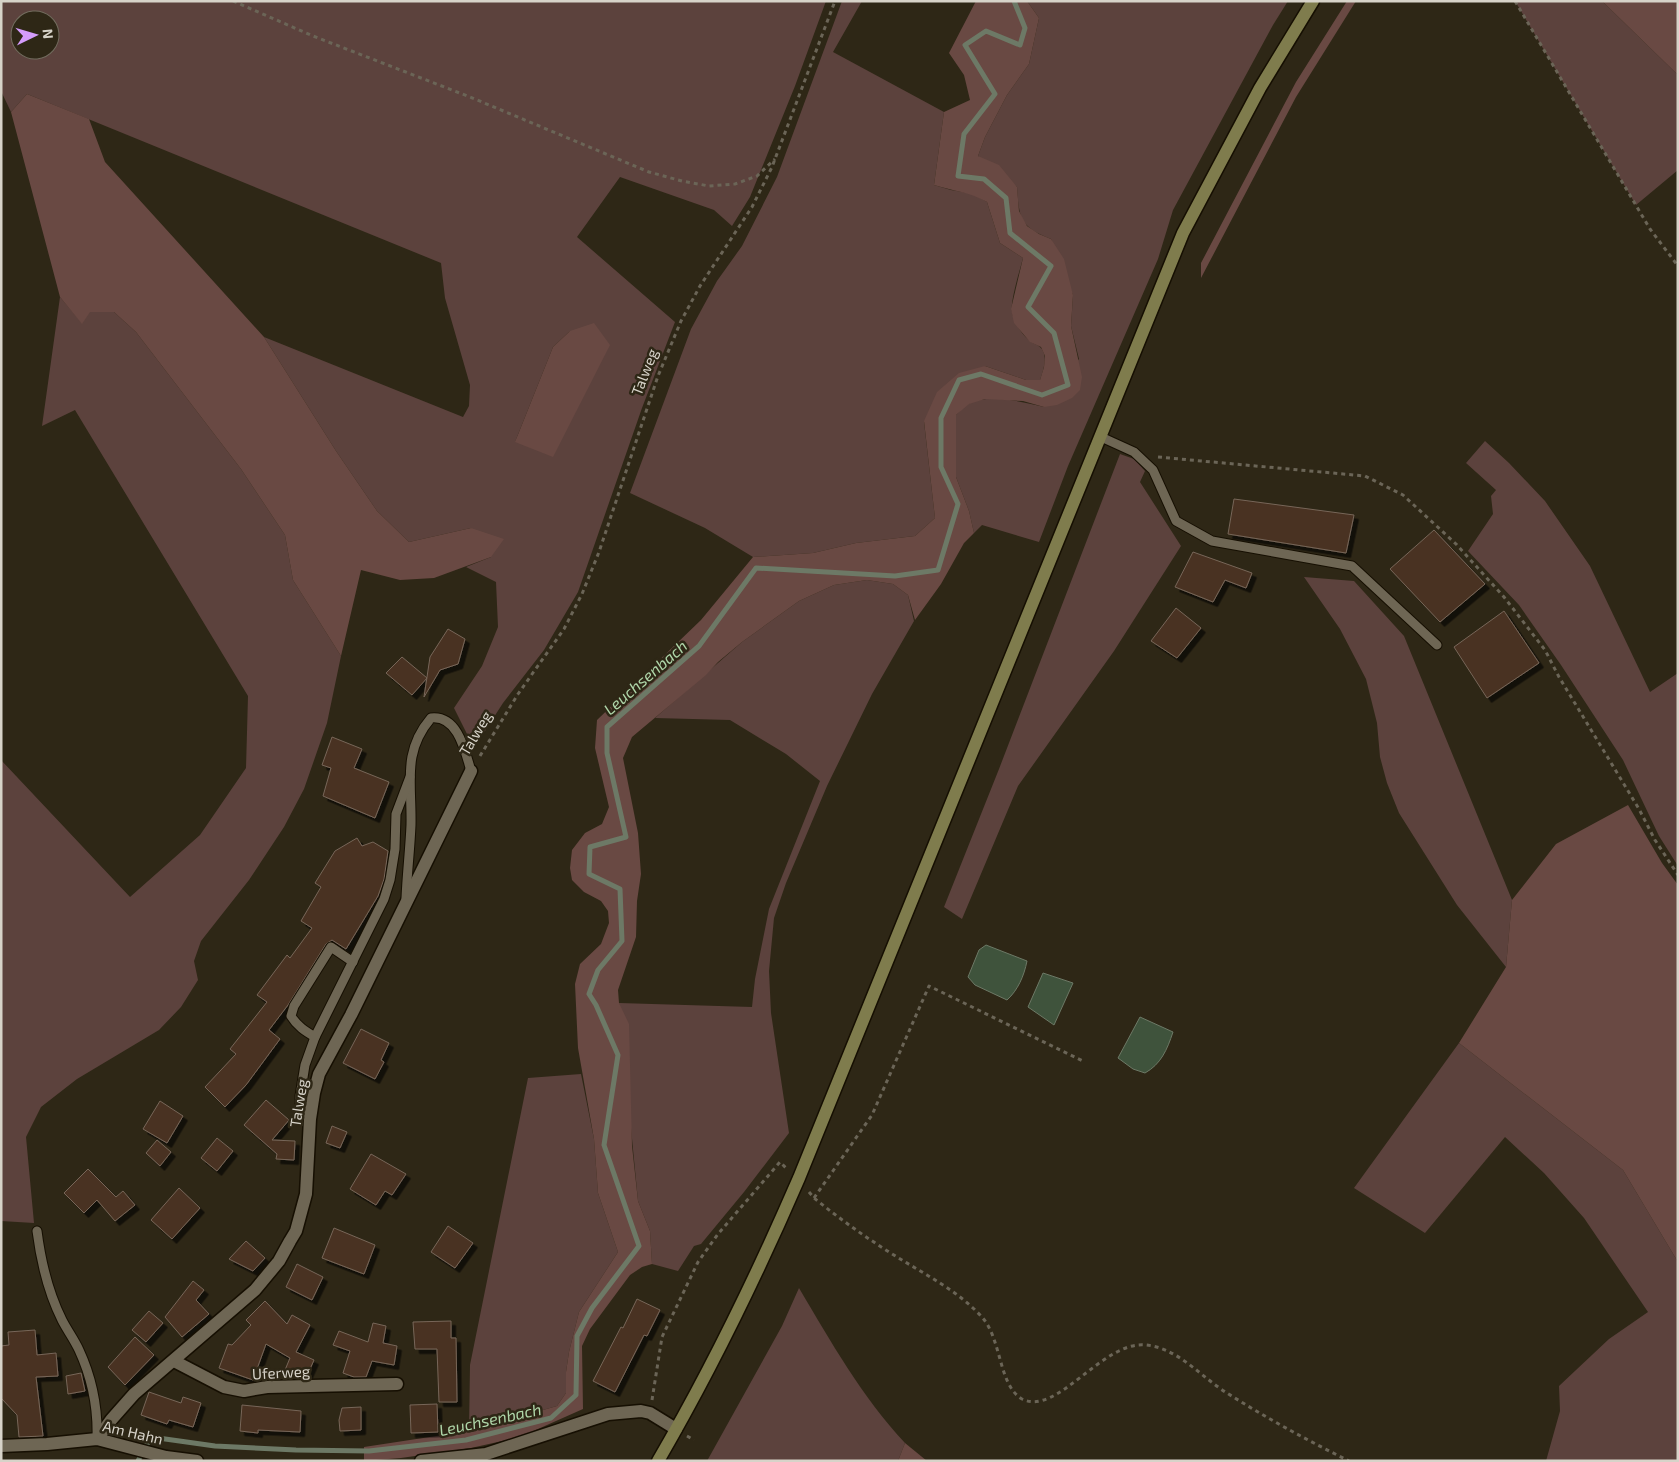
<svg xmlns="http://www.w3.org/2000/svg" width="1679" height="1462" font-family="'Exo 2',sans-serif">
	<defs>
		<filter id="shadow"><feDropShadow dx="4.5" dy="4.5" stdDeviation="0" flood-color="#0009"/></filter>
	</defs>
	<rect width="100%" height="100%" fill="#2e2716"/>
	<g fill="#5c423d" fill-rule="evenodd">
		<path d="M1 1H826L795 86 750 197 732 226 714 210 620 177 577 237 675 322 642 408 578 592 544 650 503 703 474 748 454 708 482 666 498 627 496 582 466 567 491 557 471 528 409 542 377 511 336 451 264 337 463 417 469 406 470 385 445 298 441 263 27 94 11 112 1 91ZM20 20H50V50H20ZM570 331 515 442 553 347Z"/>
		<path d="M842 1H862L833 52 944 112 934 185 951 190 974 194 987 202 1000 243 1023 258C1020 270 1010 301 1012 312 1014 322 1021 334 1030 341 1033 344 1037 344 1040 347 1049 355 1043 371 1040 380H1026L985 366 924 422 935 518 915 536 856 543 813 553 753 557 705 528 630 493 691 329 717 281 742 246 777 177Z"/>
		<path d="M1027 1H1288L1273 25 1173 210 1158 259 1068 466 1039 542 982 525 974 533 969 511 956 477V415C960 411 964 406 968 404 988 393 1023 402 1044 407L1079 359 1071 326 1073 295 1051 239C1020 227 1019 218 1017 187L978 156 985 137 1007 95 1029 64 1039 18Z"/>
		<polygon points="1515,1 1602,1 1678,75 1678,170 1636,205"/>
		<polygon points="60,297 82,323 89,312 114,312 136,332 241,469 285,535 293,580 341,656 327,723 304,789 284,827 249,880 201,941 194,961 198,980 181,1007 159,1030 77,1079 41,1107 26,1137 34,1223 1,1221 1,760 130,897 200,835 246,768 248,696 75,410 42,426"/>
		<polygon points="1485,441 1509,463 1545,501 1590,566 1650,692 1678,673 1678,866 1659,836 1623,760 1561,665 1519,605 1468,551 1493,514 1491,496 1496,490 1466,463"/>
		<polygon points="1120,454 1134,459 1145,471 1140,482 1181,546 1114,651 1018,786 962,919 944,907 999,769"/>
		<polygon points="1304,577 1354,581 1404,636 1512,900 1506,967 1457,905 1399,813 1387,783 1380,757 1377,723 1366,679 1340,629"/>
		<polygon points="867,580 893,584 908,595 914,621 872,694 827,786 786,883 774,918 769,971 771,1013 789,1133 744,1192 701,1244 694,1246 678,1271 652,1264 650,1231 638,1201 619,1003 752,1007 755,979 769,909 820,781 786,754 730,720 655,718 742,642 799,601 834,585"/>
		<polygon points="1459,1043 1623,1170 1678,1262 1678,1461 1546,1461 1560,1411 1559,1386 1609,1339 1648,1312 1584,1218 1544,1173 1505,1137 1425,1233 1354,1188"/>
		<polygon points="581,1074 594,1139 598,1193 618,1252 579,1312 569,1352 566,1372 566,1393 557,1406 469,1431 470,1365 528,1078"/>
		<path d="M799 1288C831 1342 862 1397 905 1443L898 1461H707L782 1326Z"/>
	</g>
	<g fill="#694943">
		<path d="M976 1H1027L1039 18 1029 64 1007 95 985 137 978 156 999 165 1017 187 1019 211 1027 226 1039 234 1051 239 1064 259 1073 295 1071 326 1082 377 1080 390 1072 398 1057 405 1044 407 1023 401 985 399 969 404 956 415V477L969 511 974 533 964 543 941 584 915 620 908 595 893 584 867 580 834 585 799 601 742 642 718 662 706 675 632 737 623 758 638 833 641 874 637 901 636 937 618 990 619 1003 629 1024 632 1146 638 1201 650 1231 652 1264 642 1267 630 1275 590 1329 582 1346 583 1409 520 1437 471 1448 401 1458 364 1461V1447L469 1431 557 1406 566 1393V1372L569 1352 579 1312 618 1252 598 1193 594 1139 578 1048 575 984 580 964 601 944 609 923 608 911 601 901 584 892 572 880 570 868 572 850 585 833 602 824 609 807 595 748 597 720 701 620 753 557 813 553 856 543 915 536 935 518 924 421 937 392 959 373 985 366 1026 380H1040L1044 367 1045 356 1041 347 1030 342 1014 323 1011 309 1023 258 1000 243 987 202C970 192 953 191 934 185L944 112 970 100 964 75 949 53Z"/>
		<polygon points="1347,1 1356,1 1296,97 1201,278 1201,263 1296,82"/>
		<polygon points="1602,1 1678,1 1678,75"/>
		<polygon points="27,94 89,119 105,162 264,337 336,451 377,511 409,542 471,528 504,539 491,557 434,578 400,580 361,570 341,656 293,580 285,535 241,469 136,332 114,312 90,312 82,324 60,297 11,112"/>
		<polygon points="594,323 610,345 553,457 515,442 553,347 570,331"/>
		<polygon points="1628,805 1662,863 1678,885 1678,1262 1623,1170 1459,1043 1506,967 1512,900 1556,844"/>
		<polygon points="905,1443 927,1461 898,1461"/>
	</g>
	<g fill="#3f533c" stroke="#6d7966">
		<path d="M986 945 1027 961C1024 976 1018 990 1007 1000L975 985 968 977 979 950Z"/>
		<polygon points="1043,973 1073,983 1054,1025 1028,1007"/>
		<path d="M1140 1017 1173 1032C1167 1050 1161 1064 1145 1073L1133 1069 1118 1058Z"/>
	</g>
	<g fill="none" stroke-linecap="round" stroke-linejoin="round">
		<polyline stroke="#6d7966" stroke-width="5" points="138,1461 151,1437 215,1446 296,1450 369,1451 466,1440 551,1418 576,1395 577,1336 592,1308 639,1246 604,1145 618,1055 596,1005 589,994 598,970 622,941 620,889 589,874 590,847 626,837 607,753 607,727 699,646 756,568 895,576 938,570 958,504 941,467 941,418 959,380 981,374 1042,395 1068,385 1054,333 1028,307 1051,266 1010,233 1006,198 984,179 958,176 964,134 995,94 965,45 986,31 1020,45 1025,28 1014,1"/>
	</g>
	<g fill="#493220" stroke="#776659" filter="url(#shadow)">
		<polygon points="1234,499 1354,515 1346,553 1228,534"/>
		<polygon points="1434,530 1485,584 1440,622 1390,569"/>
		<polygon points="1193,552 1252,573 1246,588 1225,580 1213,602 1175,587"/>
		<polygon points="1176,608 1201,628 1177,658 1151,641"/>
		<polygon points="1504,611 1539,663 1487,698 1454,647"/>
		<polygon points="448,629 465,639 458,664 440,670 424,697 430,657"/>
		<polygon points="402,657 427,678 412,695 386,673"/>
		<polygon points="332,737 362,749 354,768 389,782 375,818 323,796 331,768 322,765"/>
		<polygon points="357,838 362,846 373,842 388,851 384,879 378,896 346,949 332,940 326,944 288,1005 269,1030 280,1039 246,1085 225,1107 205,1087 236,1054 230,1049 267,1002 257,995 287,955 290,958 312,928 301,921 321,887 315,883 335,851"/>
		<polygon points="361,1029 389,1043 381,1060 384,1062 375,1079 343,1063"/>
		<polygon points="266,1100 289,1120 272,1140 295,1141 294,1160 276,1159 277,1154 244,1125"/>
		<polygon points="160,1101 183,1116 167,1143 143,1129"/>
		<polygon points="332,1126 347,1132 340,1148 326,1143"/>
		<polygon points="217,1138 233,1151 217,1171 201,1158"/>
		<polygon points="157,1140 171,1152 160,1166 146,1153"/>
		<polygon points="371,1154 406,1174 392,1195 385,1191 376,1205 350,1189"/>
		<polygon points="88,1169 116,1197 123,1191 135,1205 115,1221 97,1200 84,1213 64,1193"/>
		<polygon points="179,1188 200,1208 172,1239 151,1220"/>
		<polygon points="448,1226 473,1243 455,1268 431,1252"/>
		<polygon points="334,1228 375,1245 364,1274 322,1258"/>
		<polygon points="246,1241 265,1258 253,1271 229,1259"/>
		<polygon points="297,1264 323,1277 312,1300 286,1287"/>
		<polygon points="193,1281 204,1290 196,1300 209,1314 182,1337 165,1317"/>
		<polygon points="637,1299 660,1310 647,1336 644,1335 615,1392 593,1381 621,1327 623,1328"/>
		<polygon points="265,1301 287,1324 292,1315 310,1325 296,1352 314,1360 306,1378 302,1378 285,1370 290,1358 266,1344 253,1380 219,1368 228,1344 232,1345 251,1325 246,1320"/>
		<polygon points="149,1311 163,1323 146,1342 132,1330"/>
		<polygon points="451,1321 451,1338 456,1338 457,1402 439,1402 437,1349 415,1349 413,1322"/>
		<polygon points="373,1323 386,1326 383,1343 397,1346 394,1365 372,1361 366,1377 354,1377 343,1373 350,1351 333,1345 339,1331 368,1342"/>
		<polygon points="35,1330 37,1355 56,1353 58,1376 36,1377 43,1436 19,1437 17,1415 1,1398 1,1346 9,1345 8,1332"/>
		<polygon points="135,1337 154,1355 125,1385 108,1367"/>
		<polygon points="81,1373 85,1391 68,1394 66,1376"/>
		<polygon points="149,1392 181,1403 183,1397 201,1403 193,1427 169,1420 167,1424 141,1415"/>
		<polygon points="437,1404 438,1432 411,1433 410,1405"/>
		<polygon points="242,1405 301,1411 300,1432 258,1430 258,1433 240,1431"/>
		<polygon points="361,1407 361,1430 340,1431 339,1420 342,1408"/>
	</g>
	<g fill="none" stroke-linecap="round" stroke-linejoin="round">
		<defs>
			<g id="service">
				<polyline points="1101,437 1134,452 1153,470 1176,521 1212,541 1352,566 1437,645"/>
				<path d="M406 898C407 874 410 849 411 825 412 783 402 752 431 718 458 715 465 751 471 771"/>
				<path d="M315 1037C305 1031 297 1026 291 1016L294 1006 331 947 353 962"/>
				<polyline points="310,1119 300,1105 300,1096 305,1065 315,1037 384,899 390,880 395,849 396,814 410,777"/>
				<path d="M37 1231C41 1262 48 1292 62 1320 67 1330 74 1339 79 1350 92 1378 98 1408 97 1439"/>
			</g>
			<g id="minor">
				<polyline points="174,1361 224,1387 244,1391 267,1387 397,1384"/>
				<polyline points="97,1439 111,1420 134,1394 255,1290 279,1261 290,1241 296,1231 306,1194 310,1119 314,1093 319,1074 351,1015 471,771"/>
				<polyline points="1,1446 47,1444 97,1439 166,1457 197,1461"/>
				<polyline points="421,1461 486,1454 608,1414 641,1411 650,1413 676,1429"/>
			</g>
			<path id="secondary" d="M658 1461C711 1370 757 1275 799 1178L1183 233 1260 88 1313 1"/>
		</defs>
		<use href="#service" stroke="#160f02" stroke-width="11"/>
		<use href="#minor" stroke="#160f02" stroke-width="15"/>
		<use href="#secondary" stroke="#160f02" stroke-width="15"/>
		<g stroke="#6b6557" stroke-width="3" stroke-dasharray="4 4" stroke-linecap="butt">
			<polyline points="233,1 313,36 470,97 649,172 682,181 709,186 735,184 757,176 775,159"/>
			<polyline points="1515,1 1650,229 1678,266"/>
			<polyline points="1158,457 1365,476 1403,495 1456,544 1504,597 1545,650 1559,677 1639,809 1655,840 1678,875"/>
			<polyline points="480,756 518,694 564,629 582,594 599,552 658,376 681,321 700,286 752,207 772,167 835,1"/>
			<path d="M809 1192 814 1198C841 1220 868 1239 897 1257 926 1275 958 1291 981 1316 1002 1338 998 1385 1022 1399 1057 1417 1103 1340 1146 1345 1178 1348 1201 1377 1227 1393 1266 1418 1307 1440 1349 1461"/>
			<polyline points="814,1198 872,1115 929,986 1085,1062"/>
			<polyline points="652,1400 662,1337 698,1262 718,1234 780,1162 787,1169"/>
			<polyline points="687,1436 694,1440"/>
		</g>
		<use href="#service" stroke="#6e6654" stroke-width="9"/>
		<use href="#minor" stroke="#6e6654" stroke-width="12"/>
		<use href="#secondary" stroke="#7f7c4d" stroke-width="12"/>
	</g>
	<g text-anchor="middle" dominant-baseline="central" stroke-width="5" stroke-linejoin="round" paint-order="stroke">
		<g font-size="15" fill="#d7d3c9" stroke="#2e2716">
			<text transform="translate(644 372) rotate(-69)">Talweg</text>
			<text transform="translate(475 733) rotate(-59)">Talweg</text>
			<text transform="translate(298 1103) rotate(-81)">Talweg</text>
			<text transform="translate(281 1372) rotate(-3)">Uferweg</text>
			<text transform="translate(133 1432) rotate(13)">Am Hahn</text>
		</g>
		<g font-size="16" font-style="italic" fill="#afd6a9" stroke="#2e2716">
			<text transform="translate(645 677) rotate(-41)">Leuchsenbach</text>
			<text transform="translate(490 1419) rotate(-12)">Leuchsenbach</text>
		</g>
	</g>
	<rect width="1679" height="1462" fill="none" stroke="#d7d3c9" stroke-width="5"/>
	<g transform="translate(35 35) rotate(85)"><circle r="24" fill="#2e2716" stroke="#726c5e"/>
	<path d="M0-4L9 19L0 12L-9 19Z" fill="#d49cfc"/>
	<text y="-8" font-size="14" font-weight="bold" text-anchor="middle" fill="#d7d3c9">N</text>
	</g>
</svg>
